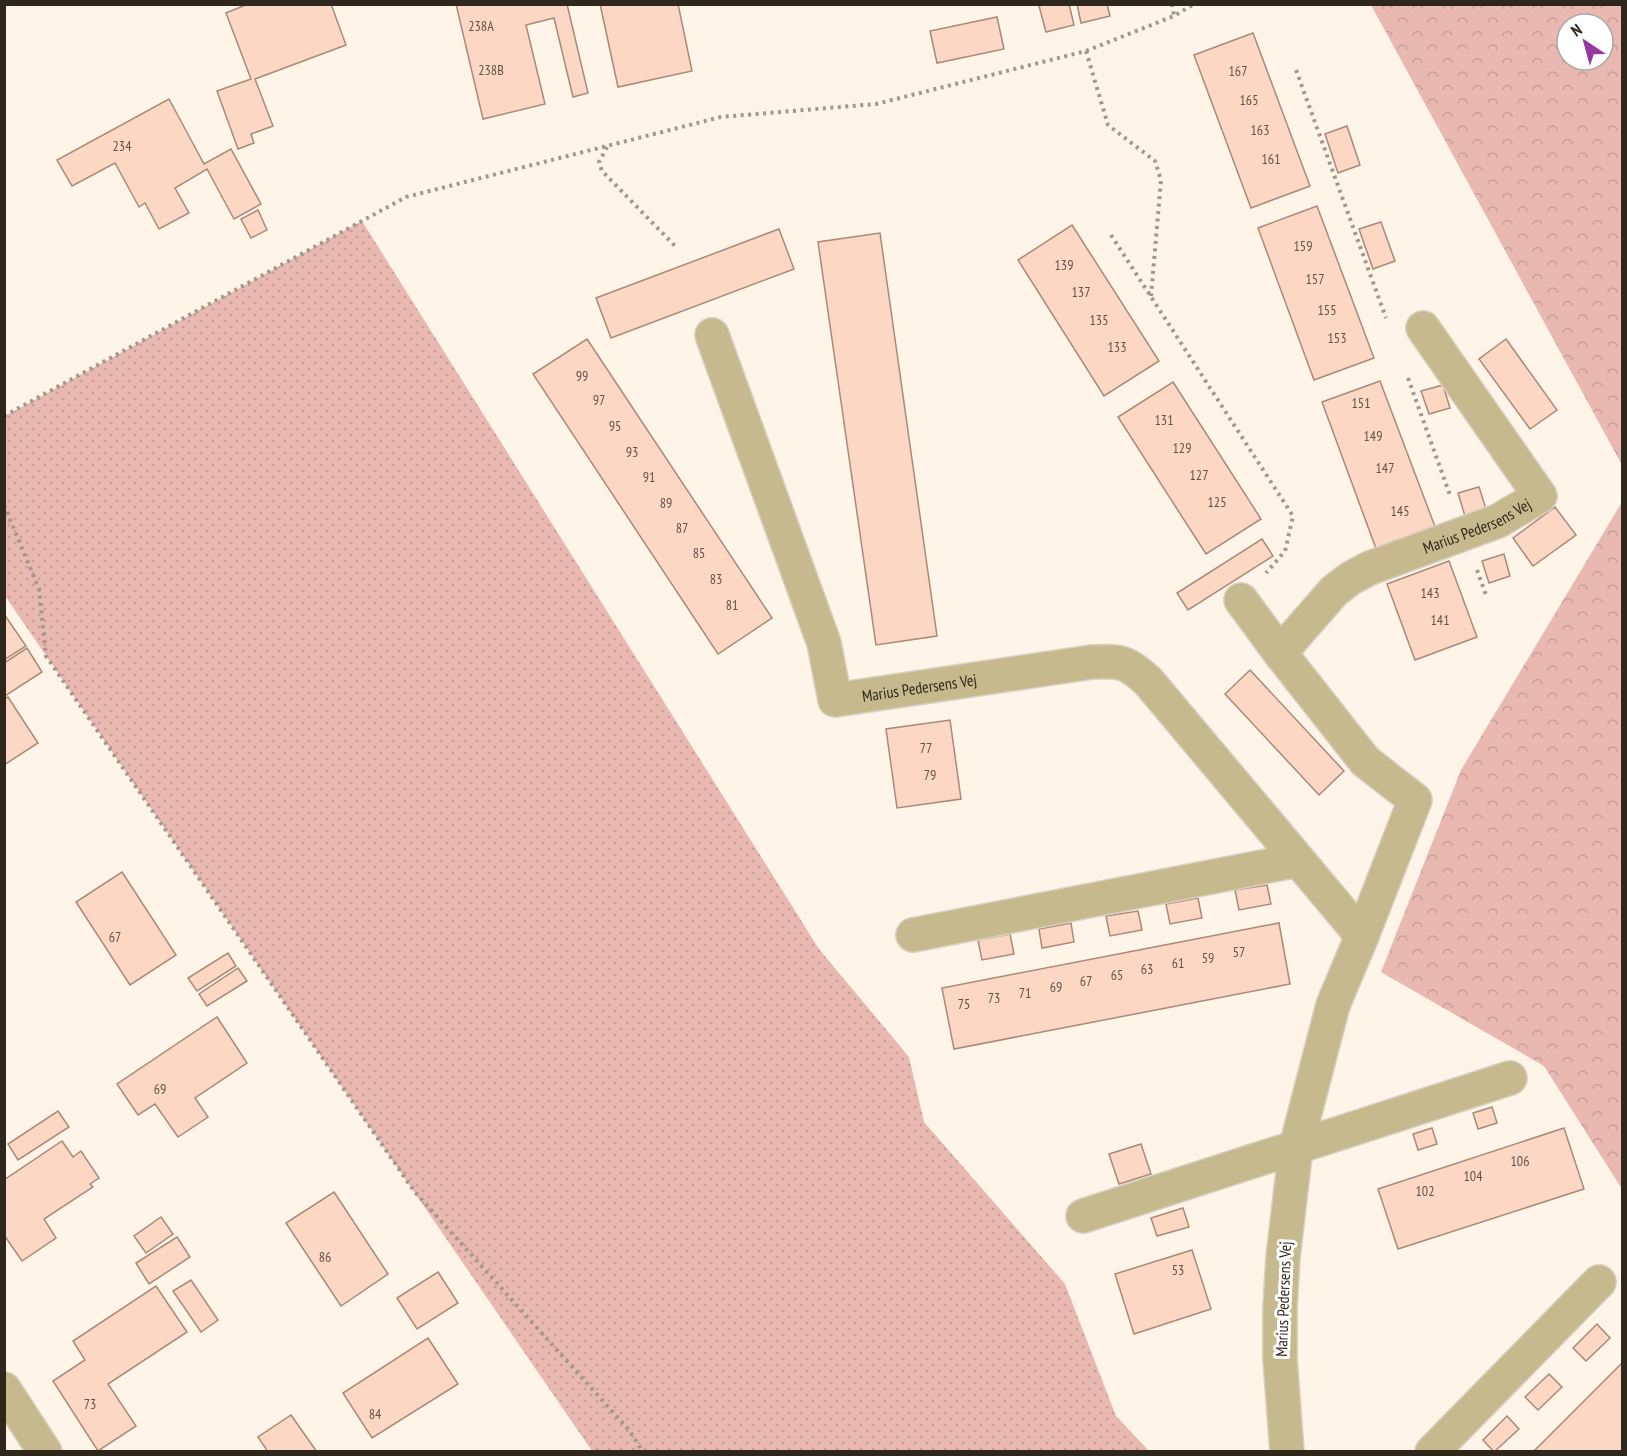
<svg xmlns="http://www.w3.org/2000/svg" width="1627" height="1456" font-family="'PT Sans Narrow',sans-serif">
	<defs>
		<pattern id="grass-dots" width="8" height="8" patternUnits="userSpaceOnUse" patternTransform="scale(1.5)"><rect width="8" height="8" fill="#e9b8b1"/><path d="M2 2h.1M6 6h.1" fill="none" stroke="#c89e98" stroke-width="1.8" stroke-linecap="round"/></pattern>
		<pattern id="forest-crowns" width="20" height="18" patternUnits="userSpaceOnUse" patternTransform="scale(1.5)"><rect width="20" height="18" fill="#e9b8b1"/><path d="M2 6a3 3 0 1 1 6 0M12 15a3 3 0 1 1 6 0" fill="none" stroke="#c89e98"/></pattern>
	</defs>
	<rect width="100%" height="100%" fill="#fef4e8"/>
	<polygon fill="url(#grass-dots)" points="362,221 819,949 909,1057 924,1122 1065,1284 1116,1416 1149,1451 592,1451 5,596 5,416"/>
	<g fill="url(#forest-crowns)" fill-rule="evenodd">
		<path d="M1371 5H1622V465ZM1567 24H1603V60H1567Z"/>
		<polygon points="1622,502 1622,1189 1544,1066 1381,972 1461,770"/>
	</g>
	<g fill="#fbd7c4" stroke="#aa8977" stroke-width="1.5">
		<polygon points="248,4 331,4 346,45 255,79 273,126 251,134 254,143 238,149 217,91 251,79 226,13"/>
		<polygon points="456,4 567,4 588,93 573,97 554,18 526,25 545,104 483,119"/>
		<polygon points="600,4 678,4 692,71 618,87"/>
		<polygon points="1046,4 1069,4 1074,25 1046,32 1039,6"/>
		<polygon points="1077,4 1107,4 1110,16 1081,23"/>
		<polygon points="997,17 1004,49 937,63 930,31"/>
		<polygon points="1253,33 1310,186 1251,208 1194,55"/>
		<polygon points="169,99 204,164 231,149 261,204 234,219 207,169 175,188 189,213 159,229 145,203 139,207 115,163 72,186 57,160"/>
		<polygon points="1347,126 1360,165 1338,173 1325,134"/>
		<polygon points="1317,206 1374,358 1314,380 1258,228"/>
		<polygon points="258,210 267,230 251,238 241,219"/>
		<polygon points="1381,222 1395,261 1373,269 1359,229"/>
		<polygon points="1072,225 1159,361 1104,396 1018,260"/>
		<polygon points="779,229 794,269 611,338 596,298"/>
		<polygon points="880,233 937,636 876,645 818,242"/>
		<polygon points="587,339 772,618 718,654 533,374"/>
		<polygon points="1506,339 1557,410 1530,429 1479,359"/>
		<polygon points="1380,381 1437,532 1378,554 1322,402"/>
		<polygon points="1173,382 1261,519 1206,554 1118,417"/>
		<polygon points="1443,385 1450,408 1429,414 1421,391"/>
		<polygon points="1479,487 1486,509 1465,516 1458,493"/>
		<polygon points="1555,507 1576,535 1533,566 1513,538"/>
		<polygon points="1262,539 1273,556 1188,610 1177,593"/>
		<polygon points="1504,554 1510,576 1489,583 1482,561"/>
		<polygon points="1449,561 1477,637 1415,660 1387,584"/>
		<polygon points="4,614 26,646 4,660"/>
		<polygon points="27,648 42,672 5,696 4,663"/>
		<polygon points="1250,670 1344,771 1319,795 1225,694"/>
		<polygon points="8,697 38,743 4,765 4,699"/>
		<polygon points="950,720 961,799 897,808 886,729"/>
		<polygon points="122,872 176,955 130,985 76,902"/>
		<polygon points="1267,885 1271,904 1239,910 1235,890"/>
		<polygon points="1198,898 1202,918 1170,924 1166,904"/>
		<polygon points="1138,911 1142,930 1110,936 1106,916"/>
		<polygon points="1071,923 1074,942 1042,948 1039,929"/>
		<polygon points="1279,923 1290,984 954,1049 942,988"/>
		<polygon points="1010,934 1014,954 982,960 978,940"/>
		<polygon points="228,953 236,966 197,991 188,978"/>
		<polygon points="238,968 247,981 207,1006 199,994"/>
		<polygon points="217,1017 247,1063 195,1098 208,1117 178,1137 155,1104 138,1115 117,1084"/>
		<polygon points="1492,1107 1497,1123 1478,1129 1473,1113"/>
		<polygon points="58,1111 69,1127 18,1160 8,1144"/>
		<polygon points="1432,1128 1437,1144 1418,1150 1413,1134"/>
		<polygon points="1564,1128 1584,1189 1398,1249 1378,1189"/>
		<polygon points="62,1141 73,1157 81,1151 99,1178 90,1184 93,1187 44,1219 56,1238 22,1261 4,1235 4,1180"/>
		<polygon points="1141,1144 1151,1174 1119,1184 1109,1154"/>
		<polygon points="334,1192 388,1274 341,1306 286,1223"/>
		<polygon points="1183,1208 1189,1227 1157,1236 1151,1218"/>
		<polygon points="161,1217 173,1234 146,1253 134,1236"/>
		<polygon points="177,1237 190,1257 149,1284 136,1263"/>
		<polygon points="1192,1250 1211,1309 1134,1334 1115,1274"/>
		<polygon points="438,1272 458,1303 417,1329 397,1298"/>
		<polygon points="191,1280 218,1320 201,1332 173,1291"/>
		<polygon points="156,1286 187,1332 108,1384 136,1426 98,1451 53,1381 85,1360 73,1341"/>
		<polygon points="1597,1324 1610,1338 1586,1361 1573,1348"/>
		<polygon points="428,1338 458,1384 372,1438 343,1393"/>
		<polygon points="1622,1363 1622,1452 1533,1452"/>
		<polygon points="1549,1374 1562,1387 1538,1410 1525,1397"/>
		<polygon points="291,1415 317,1452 268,1452 258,1437"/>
		<polygon points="1507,1416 1519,1429 1494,1452 1483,1440"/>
	</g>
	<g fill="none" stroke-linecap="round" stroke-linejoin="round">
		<defs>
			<g id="minor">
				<path id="s1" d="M712 335 824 643 835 700 1092 662C1121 661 1126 661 1148 681L1362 936"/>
				<polyline points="1241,600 1280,653 1365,761 1415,800 1362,936 1333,1005 1296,1147 1283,1257 1280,1308 1280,1359 1287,1452"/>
				<path id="s2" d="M1280 653 1334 591 1351 578 1370 568 1498 521 1540 496 1423 328"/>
				<polyline points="913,935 1298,860"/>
				<polyline points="1083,1216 1510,1078"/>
				<polyline points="4,1389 45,1452"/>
				<polyline points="1432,1452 1599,1282"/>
			</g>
		</defs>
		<use href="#minor" stroke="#d9cfc3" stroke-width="36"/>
		<g stroke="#a1978c" stroke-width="4" stroke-dasharray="3 4.5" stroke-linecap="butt">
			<polyline points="1172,4 1174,16"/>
			<polyline points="1086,51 1108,125 1155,161 1161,180 1151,296"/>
			<polyline points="1296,70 1386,318"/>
			<polyline points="607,147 599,162 602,171 677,248"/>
			<polyline points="1111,235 1293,516 1285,551 1266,573"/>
			<polyline points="1408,378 1451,498"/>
			<polyline points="4,416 406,197 721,117 876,104 1086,51 1174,16 1194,4"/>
			<polyline points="4,505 39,589 46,656 414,1191 629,1430 643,1452"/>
			<polyline points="1477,570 1486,595"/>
		</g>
		<use href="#minor" stroke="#c6b98d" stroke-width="33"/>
	</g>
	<g text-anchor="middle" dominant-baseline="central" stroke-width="6" stroke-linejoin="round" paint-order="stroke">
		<g font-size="14" fill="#635346">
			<text x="481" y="26">238A</text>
			<text x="491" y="70">238B</text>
			<text x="1238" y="71">167</text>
			<text x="1249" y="100">165</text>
			<text x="1260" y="130">163</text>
			<text x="122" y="146">234</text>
			<text x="1271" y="159">161</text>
			<text x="1303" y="246">159</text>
			<text x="1064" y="265">139</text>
			<text x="1315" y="279">157</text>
			<text x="1081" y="292">137</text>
			<text x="1327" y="310">155</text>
			<text x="1099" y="320">135</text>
			<text x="1337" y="338">153</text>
			<text x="1117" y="347">133</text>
			<text x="582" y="376">99</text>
			<text x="599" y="400">97</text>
			<text x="1361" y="403">151</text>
			<text x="1164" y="420">131</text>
			<text x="615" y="426">95</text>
			<text x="1373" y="436">149</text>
			<text x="1182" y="448">129</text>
			<text x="632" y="452">93</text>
			<text x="1385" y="468">147</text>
			<text x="1199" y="475">127</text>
			<text x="649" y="477">91</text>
			<text x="1217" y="502">125</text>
			<text x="666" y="503">89</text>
			<text x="1400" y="511">145</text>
			<text x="682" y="528">87</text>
			<text x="699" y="553">85</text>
			<text x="716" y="579">83</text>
			<text x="1430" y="593">143</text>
			<text x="732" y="605">81</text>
			<text x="1440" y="620">141</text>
			<text x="926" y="748">77</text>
			<text x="930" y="775">79</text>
			<text x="115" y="937">67</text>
			<text x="1239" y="952">57</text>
			<text x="1208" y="958">59</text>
			<text x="1178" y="963">61</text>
			<text x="1147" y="969">63</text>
			<text x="1117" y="975">65</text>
			<text x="1086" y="981">67</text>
			<text x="1056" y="987">69</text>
			<text x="1025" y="993">71</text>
			<text x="994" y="998">73</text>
			<text x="964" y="1004">75</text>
			<text x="160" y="1089">69</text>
			<text x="1520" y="1161">106</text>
			<text x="1473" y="1176">104</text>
			<text x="1425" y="1191">102</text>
			<text x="325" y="1257">86</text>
			<text x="1178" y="1270">53</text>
			<text x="90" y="1404">73</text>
			<text x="375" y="1414">84</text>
		</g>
		<g font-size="16" fill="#30271c" stroke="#fff">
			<text stroke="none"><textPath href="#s2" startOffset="240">Marius Pedersens Vej</textPath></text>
			<text stroke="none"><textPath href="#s1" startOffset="471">Marius Pedersens Vej</textPath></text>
			<text transform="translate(1283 1299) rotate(-88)">Marius Pedersens Vej</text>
		</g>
	</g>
	<rect width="1627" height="1456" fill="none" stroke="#30271c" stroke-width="12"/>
	<g transform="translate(1585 42) rotate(324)"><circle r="28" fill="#ffffff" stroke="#aca9a4" stroke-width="1.5"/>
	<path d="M0-4.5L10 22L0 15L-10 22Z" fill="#9439a4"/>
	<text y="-9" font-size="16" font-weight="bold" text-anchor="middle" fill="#30271c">N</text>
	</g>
</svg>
